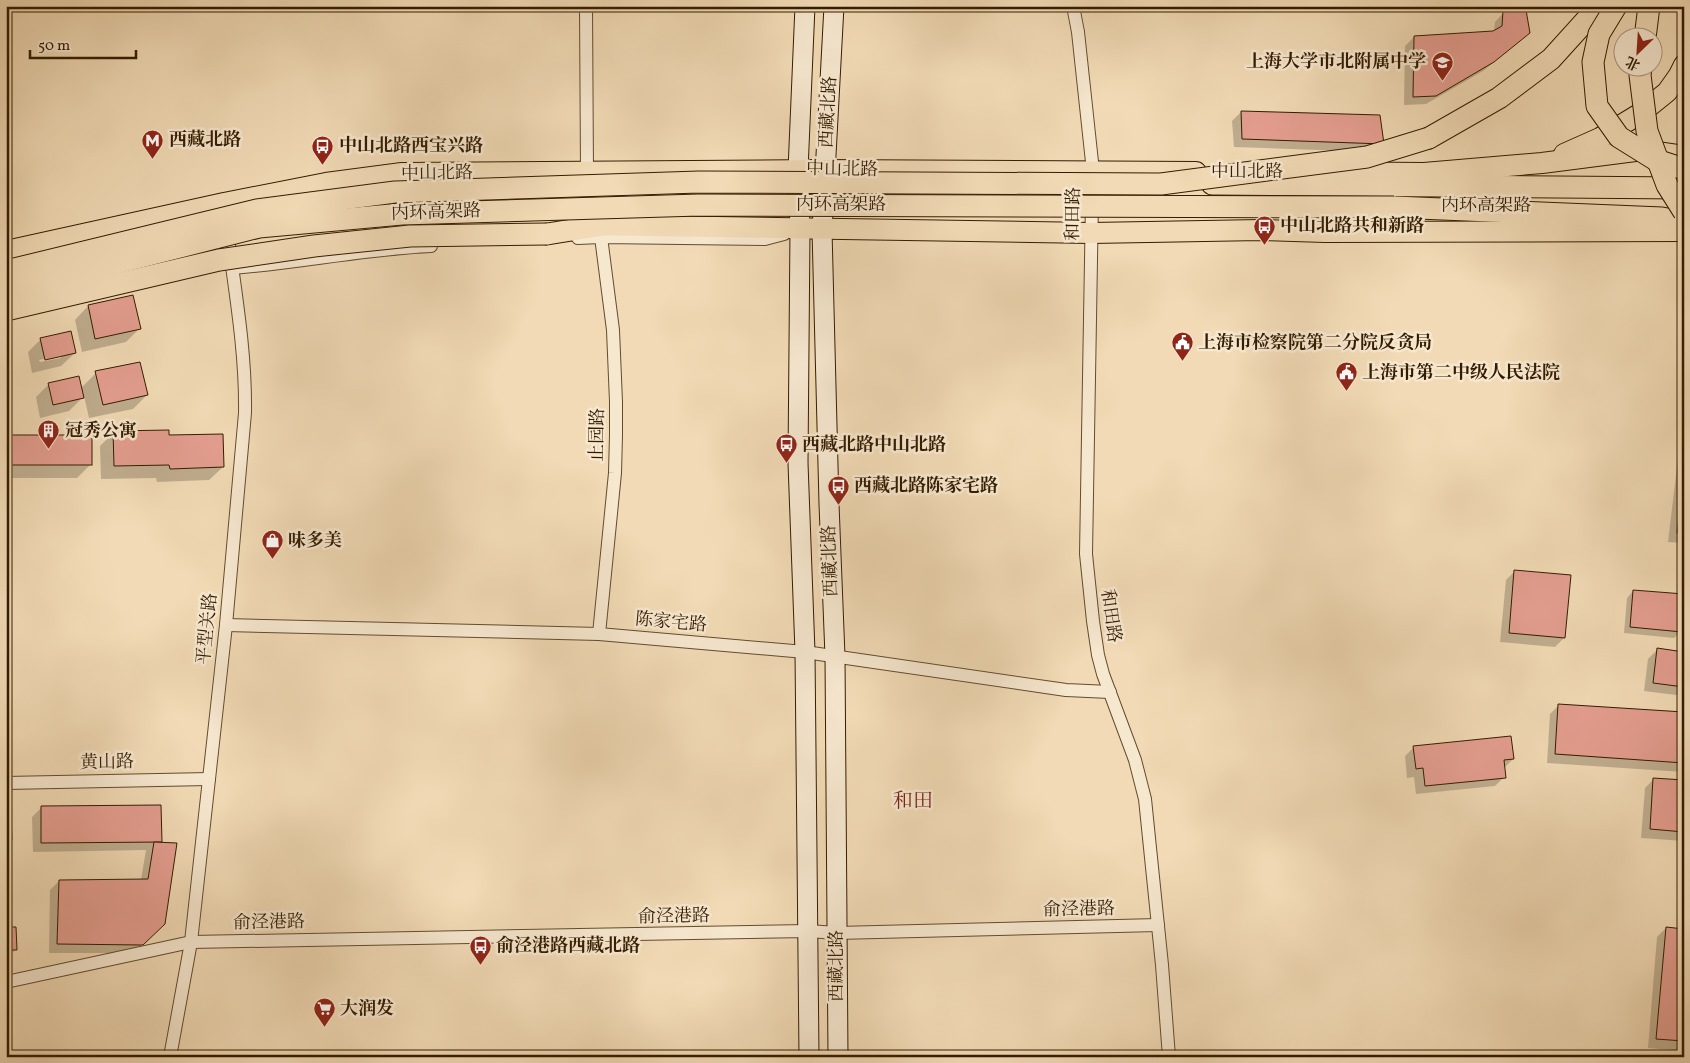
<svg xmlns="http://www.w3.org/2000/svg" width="1690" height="1063" font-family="Vollkorn,'Noto Serif SC',serif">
	<rect width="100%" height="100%" fill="#f1dab5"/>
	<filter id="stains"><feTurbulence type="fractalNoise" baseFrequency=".004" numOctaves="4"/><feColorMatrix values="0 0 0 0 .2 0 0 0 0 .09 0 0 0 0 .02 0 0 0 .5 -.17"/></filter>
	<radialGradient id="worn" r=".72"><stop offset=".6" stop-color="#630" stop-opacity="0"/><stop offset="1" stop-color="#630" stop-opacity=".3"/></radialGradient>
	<g fill="#0003" fill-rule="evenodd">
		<polygon points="1504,12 1520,41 1483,71 1426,104 1404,105 1405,46 1414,37 1494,32 1495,22"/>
		<polygon points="1241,112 1379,117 1374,152 1234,147 1232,121"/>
		<polygon points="132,297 139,329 126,342 82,352 75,320 88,306"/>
		<path d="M41 339 75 353 61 366 32 373 28 352ZM61 355V358L40 362 39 360Z"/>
		<polygon points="96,373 147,395 133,409 89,418 84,396 69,411 40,418 36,397 49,384 81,388"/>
		<polygon points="113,433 167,436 223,467 209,480 157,482 156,478 101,479 100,446"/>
		<polygon points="6,437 91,464 77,478 6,478"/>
		<polygon points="1684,452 1684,543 1668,542 1678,458"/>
		<polygon points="1515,571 1564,638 1555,647 1500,642 1506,580"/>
		<polygon points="1633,591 1681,631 1674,638 1624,633 1627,598"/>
		<polygon points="1657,650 1684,653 1684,696 1644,691 1648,659"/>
		<polygon points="1559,705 1684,713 1684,772 1547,763 1550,714"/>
		<polygon points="1414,747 1513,759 1504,768 1504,777 1495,786 1416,794 1414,777 1407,778 1405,756"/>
		<polygon points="1654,779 1684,782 1684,841 1641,838 1645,788"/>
		<polygon points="160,806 160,843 155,933 133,953 49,953 50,890 59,881 141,880 146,850 33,852 32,817 41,808"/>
		<polygon points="6,928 15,950 6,959"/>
		<polygon points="1666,928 1684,930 1684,1051 1648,1048 1657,937"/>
	</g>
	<g fill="#e49e90" stroke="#341c00">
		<polygon points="1526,10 1530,33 1494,62 1436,96 1413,97 1414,36 1493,31 1502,26 1503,11"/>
		<polygon points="1241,111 1380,115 1384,144 1242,139"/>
		<polygon points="133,295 141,329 95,339 88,305"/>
		<polygon points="71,331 76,353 45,360 40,338"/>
		<polygon points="140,362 148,395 103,405 95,371"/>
		<polygon points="79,376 84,398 53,405 48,383"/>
		<polygon points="169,430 169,435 223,434 224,467 170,469 169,465 114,466 113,431"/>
		<rect x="6" y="435" width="86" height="30"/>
		<polygon points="1684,472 1684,534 1677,533"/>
		<polygon points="1514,570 1571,575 1565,638 1509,633"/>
		<polygon points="1633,590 1684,594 1682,632 1630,627"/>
		<polygon points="1657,648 1684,652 1684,687 1653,683"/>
		<polygon points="1558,704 1684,712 1684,763 1555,754"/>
		<polygon points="1511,736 1514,759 1504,760 1506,778 1425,786 1423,768 1416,769 1413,746"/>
		<polygon points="1653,778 1684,780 1684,832 1650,829"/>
		<polygon points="161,805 162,842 41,843 41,806"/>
		<polygon points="6,817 11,817 12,840 6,840"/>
		<polygon points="154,842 177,843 165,924 143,945 57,944 59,880 148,879"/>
		<polygon points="6,927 16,927 17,950 6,950"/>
		<polygon points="1666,927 1684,929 1684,1041 1656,1039"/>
	</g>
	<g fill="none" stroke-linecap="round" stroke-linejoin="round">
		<defs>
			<g id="minor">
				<polyline points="586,6 587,172"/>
				<polyline points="1073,6 1078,32 1092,162"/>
				<polyline points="1092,201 1086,554 1093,621 1098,655 1103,674 1135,760 1145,799 1162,965 1169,1057"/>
				<polyline points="578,238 601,237 765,239 784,234"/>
				<path d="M232 268C299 263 364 249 431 246"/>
				<polyline points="226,625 599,634 805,652 1066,690 1110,692"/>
				<polyline points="599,634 615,473 616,435 616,402 613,330 601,237"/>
				<polyline points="6,783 209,779"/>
				<polyline points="6,982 191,942 808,931 837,933 1158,925"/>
				<path d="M170 1057 191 942 226 625 245 413C246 352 235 291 227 230"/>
			</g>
			<g id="secondary">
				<polyline points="805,6 798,170 800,229 798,463 805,652 809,1057"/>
				<polyline points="834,6 822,230 829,504 835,656 838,1057"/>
			</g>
			<g id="primary">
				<polyline points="1564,154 1600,138 1641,113 1667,92 1679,75 1684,65"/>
				<polyline points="1303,172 1424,173 1542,163 1643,150 1684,156"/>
				<polyline points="587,225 1091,233 1261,230 1325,232 1684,231"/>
				<polyline points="6,251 224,203 326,183 402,173 819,170 1196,172"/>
			</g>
			<g id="trunk">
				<polyline points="1645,38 1649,6"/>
				<polyline points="1429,138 1499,98 1551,59 1599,6"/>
				<polyline points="1212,184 1684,188"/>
				<polyline points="1394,207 1662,218 1684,222"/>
				<polyline points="547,234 603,225"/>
			</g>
		</defs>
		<use href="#minor" stroke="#634c2d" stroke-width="14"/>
		<use href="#secondary" stroke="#341c00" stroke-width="21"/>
		<use href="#primary" stroke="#341c00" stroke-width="22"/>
		<use href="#trunk" stroke="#341c00" stroke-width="23"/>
		<use href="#minor" stroke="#f6e7cf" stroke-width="12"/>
		<use href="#secondary" stroke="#f6e7cf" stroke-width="19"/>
		<use href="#primary" stroke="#f1dab5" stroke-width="20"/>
		<use href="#trunk" stroke="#f1dab5" stroke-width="21"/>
		<defs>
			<g id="trunk-bridge">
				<polyline points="1616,6 1599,34 1593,62 1597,106 1619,137 1656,160 1684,169"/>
				<polyline points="1641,68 1640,75 1647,131 1667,185 1684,212"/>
				<polyline points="6,271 257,210 395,192 699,182 1161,184 1367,157 1429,138"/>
				<polyline points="6,291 259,227 402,214 699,205 1394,207"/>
				<polyline points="6,310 219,260 314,246 410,236 547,234"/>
			</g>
		</defs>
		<use href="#trunk-bridge" stroke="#341c00" stroke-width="23" stroke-linecap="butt"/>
		<use href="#trunk-bridge" stroke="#f1dab5" stroke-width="21"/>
	</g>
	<defs>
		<symbol id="school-pin" viewBox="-11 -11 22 30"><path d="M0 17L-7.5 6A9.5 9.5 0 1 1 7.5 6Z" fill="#8f2418" stroke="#f6e7cf"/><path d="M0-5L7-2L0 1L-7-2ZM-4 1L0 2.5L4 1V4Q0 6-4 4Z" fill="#fff"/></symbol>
		<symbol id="metro-pin" viewBox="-11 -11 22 30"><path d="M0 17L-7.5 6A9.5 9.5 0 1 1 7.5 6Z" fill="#8f2418" stroke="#f6e7cf"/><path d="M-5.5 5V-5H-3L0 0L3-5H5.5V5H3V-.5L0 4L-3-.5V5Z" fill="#fff"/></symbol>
		<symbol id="bus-pin" viewBox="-11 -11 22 30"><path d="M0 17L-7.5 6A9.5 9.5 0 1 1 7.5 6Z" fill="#8f2418" stroke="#f6e7cf"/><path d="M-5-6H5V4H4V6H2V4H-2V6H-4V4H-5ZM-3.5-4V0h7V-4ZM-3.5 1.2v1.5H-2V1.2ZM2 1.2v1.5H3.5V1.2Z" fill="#fff"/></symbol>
		<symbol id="civic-pin" viewBox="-11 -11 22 30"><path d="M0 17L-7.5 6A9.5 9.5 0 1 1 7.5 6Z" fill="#8f2418" stroke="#f6e7cf"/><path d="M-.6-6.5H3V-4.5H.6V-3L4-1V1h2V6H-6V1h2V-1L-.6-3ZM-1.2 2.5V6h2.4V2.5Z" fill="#fff"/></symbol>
		<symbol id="building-pin" viewBox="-11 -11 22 30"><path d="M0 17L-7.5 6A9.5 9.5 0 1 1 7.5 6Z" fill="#8f2418" stroke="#f6e7cf"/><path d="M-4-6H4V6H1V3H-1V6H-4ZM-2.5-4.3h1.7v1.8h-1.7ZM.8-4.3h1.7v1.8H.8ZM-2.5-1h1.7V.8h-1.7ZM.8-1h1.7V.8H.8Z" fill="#fff"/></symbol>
		<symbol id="shop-pin" viewBox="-11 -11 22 30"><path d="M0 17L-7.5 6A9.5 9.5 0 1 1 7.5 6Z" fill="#8f2418" stroke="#f6e7cf"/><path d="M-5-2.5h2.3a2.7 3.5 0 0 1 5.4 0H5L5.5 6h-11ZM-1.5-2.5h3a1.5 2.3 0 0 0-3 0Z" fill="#fff"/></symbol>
		<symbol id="supermarket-pin" viewBox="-11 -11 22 30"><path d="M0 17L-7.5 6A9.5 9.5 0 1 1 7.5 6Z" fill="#8f2418" stroke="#f6e7cf"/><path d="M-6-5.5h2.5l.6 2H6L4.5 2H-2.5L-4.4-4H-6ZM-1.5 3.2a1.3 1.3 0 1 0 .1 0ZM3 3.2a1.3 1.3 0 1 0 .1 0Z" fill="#fff"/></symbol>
	</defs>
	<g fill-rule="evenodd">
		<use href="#school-pin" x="1430" y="50" width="25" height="34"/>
		<use href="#metro-pin" x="140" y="128" width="25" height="34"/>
		<use href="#bus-pin" x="310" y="134" width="25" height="34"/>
		<use href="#bus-pin" x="1252" y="214" width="25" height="34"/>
		<use href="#civic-pin" x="1170" y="330" width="25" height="34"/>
		<use href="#civic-pin" x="1334" y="360" width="25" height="34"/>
		<use href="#building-pin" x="36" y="418" width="25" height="34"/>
		<use href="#bus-pin" x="774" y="432" width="25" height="34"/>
		<use href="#bus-pin" x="826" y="474" width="25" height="34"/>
		<use href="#shop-pin" x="260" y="528" width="25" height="34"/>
		<use href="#bus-pin" x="468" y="934" width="25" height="34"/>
		<use href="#supermarket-pin" x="312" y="996" width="25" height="34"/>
	</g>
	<g text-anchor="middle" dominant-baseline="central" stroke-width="5" stroke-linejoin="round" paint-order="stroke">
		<g font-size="18" font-weight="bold" fill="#341c00" stroke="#f6e7cf" text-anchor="start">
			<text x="1426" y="62" text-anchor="end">上海大学市北附属中学</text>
			<text x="169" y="140">西藏北路</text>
			<text x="339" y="146">中山北路西宝兴路</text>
			<text x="1280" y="226">中山北路共和新路</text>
			<text x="1198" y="343">上海市检察院第二分院反贪局</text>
			<text x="1362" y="373">上海市第二中级人民法院</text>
			<text x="65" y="431">冠秀公寓</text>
			<text x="802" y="445">西藏北路中山北路</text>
			<text x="854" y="486">西藏北路陈家宅路</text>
			<text x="288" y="541">味多美</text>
			<text x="496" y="946">俞泾港路西藏北路</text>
			<text x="340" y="1009">大润发</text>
		</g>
		<g font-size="18" fill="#341c00" stroke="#f6e7cf">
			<text transform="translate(829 112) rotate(-87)">西藏北路</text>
			<text transform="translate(842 170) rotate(1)">中山北路</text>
			<text x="1247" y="172">中山北路</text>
			<text transform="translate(437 174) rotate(-1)">中山北路</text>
			<text x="841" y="205">内环高架路</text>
			<text x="1486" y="206">内环高架路</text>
			<text transform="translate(436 213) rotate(-2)">内环高架路</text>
			<text transform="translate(1074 214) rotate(-89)">和田路</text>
			<text transform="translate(598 435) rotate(-89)">止园路</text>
			<text transform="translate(831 561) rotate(-92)">西藏北路</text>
			<text transform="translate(1110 616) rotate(82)">和田路</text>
			<text transform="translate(671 623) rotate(5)">陈家宅路</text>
			<text transform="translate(208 629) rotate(-84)">平型关路</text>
			<text transform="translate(107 763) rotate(-1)">黄山路</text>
			<text transform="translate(1079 910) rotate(-1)">俞泾港路</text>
			<text transform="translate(674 917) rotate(-1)">俞泾港路</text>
			<text transform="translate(269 923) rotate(-1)">俞泾港路</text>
			<text transform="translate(837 966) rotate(-90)">西藏北路</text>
		</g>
		<g font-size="20" fill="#7a1f14" stroke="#f6e7cf">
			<text x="913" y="802">和田</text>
		</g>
	</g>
	<rect width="1690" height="1063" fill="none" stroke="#f1dab5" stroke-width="25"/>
	<rect x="8" y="8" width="1675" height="1048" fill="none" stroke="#341c00" stroke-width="2.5"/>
	<rect x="12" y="12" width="1665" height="1038" fill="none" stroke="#341c00"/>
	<g transform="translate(1638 52) rotate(205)"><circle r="24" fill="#f6e7cf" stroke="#a8967c"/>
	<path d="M0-4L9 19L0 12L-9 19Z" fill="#8f2418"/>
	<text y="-8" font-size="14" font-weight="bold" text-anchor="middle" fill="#341c00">北</text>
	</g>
	<path d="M30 50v8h106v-8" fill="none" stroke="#341c00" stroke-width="2.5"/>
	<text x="38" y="50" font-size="15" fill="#341c00" stroke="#f6e7cf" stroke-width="4" paint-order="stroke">50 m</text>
	<rect width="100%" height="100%" filter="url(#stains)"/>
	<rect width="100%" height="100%" fill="url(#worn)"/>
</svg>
